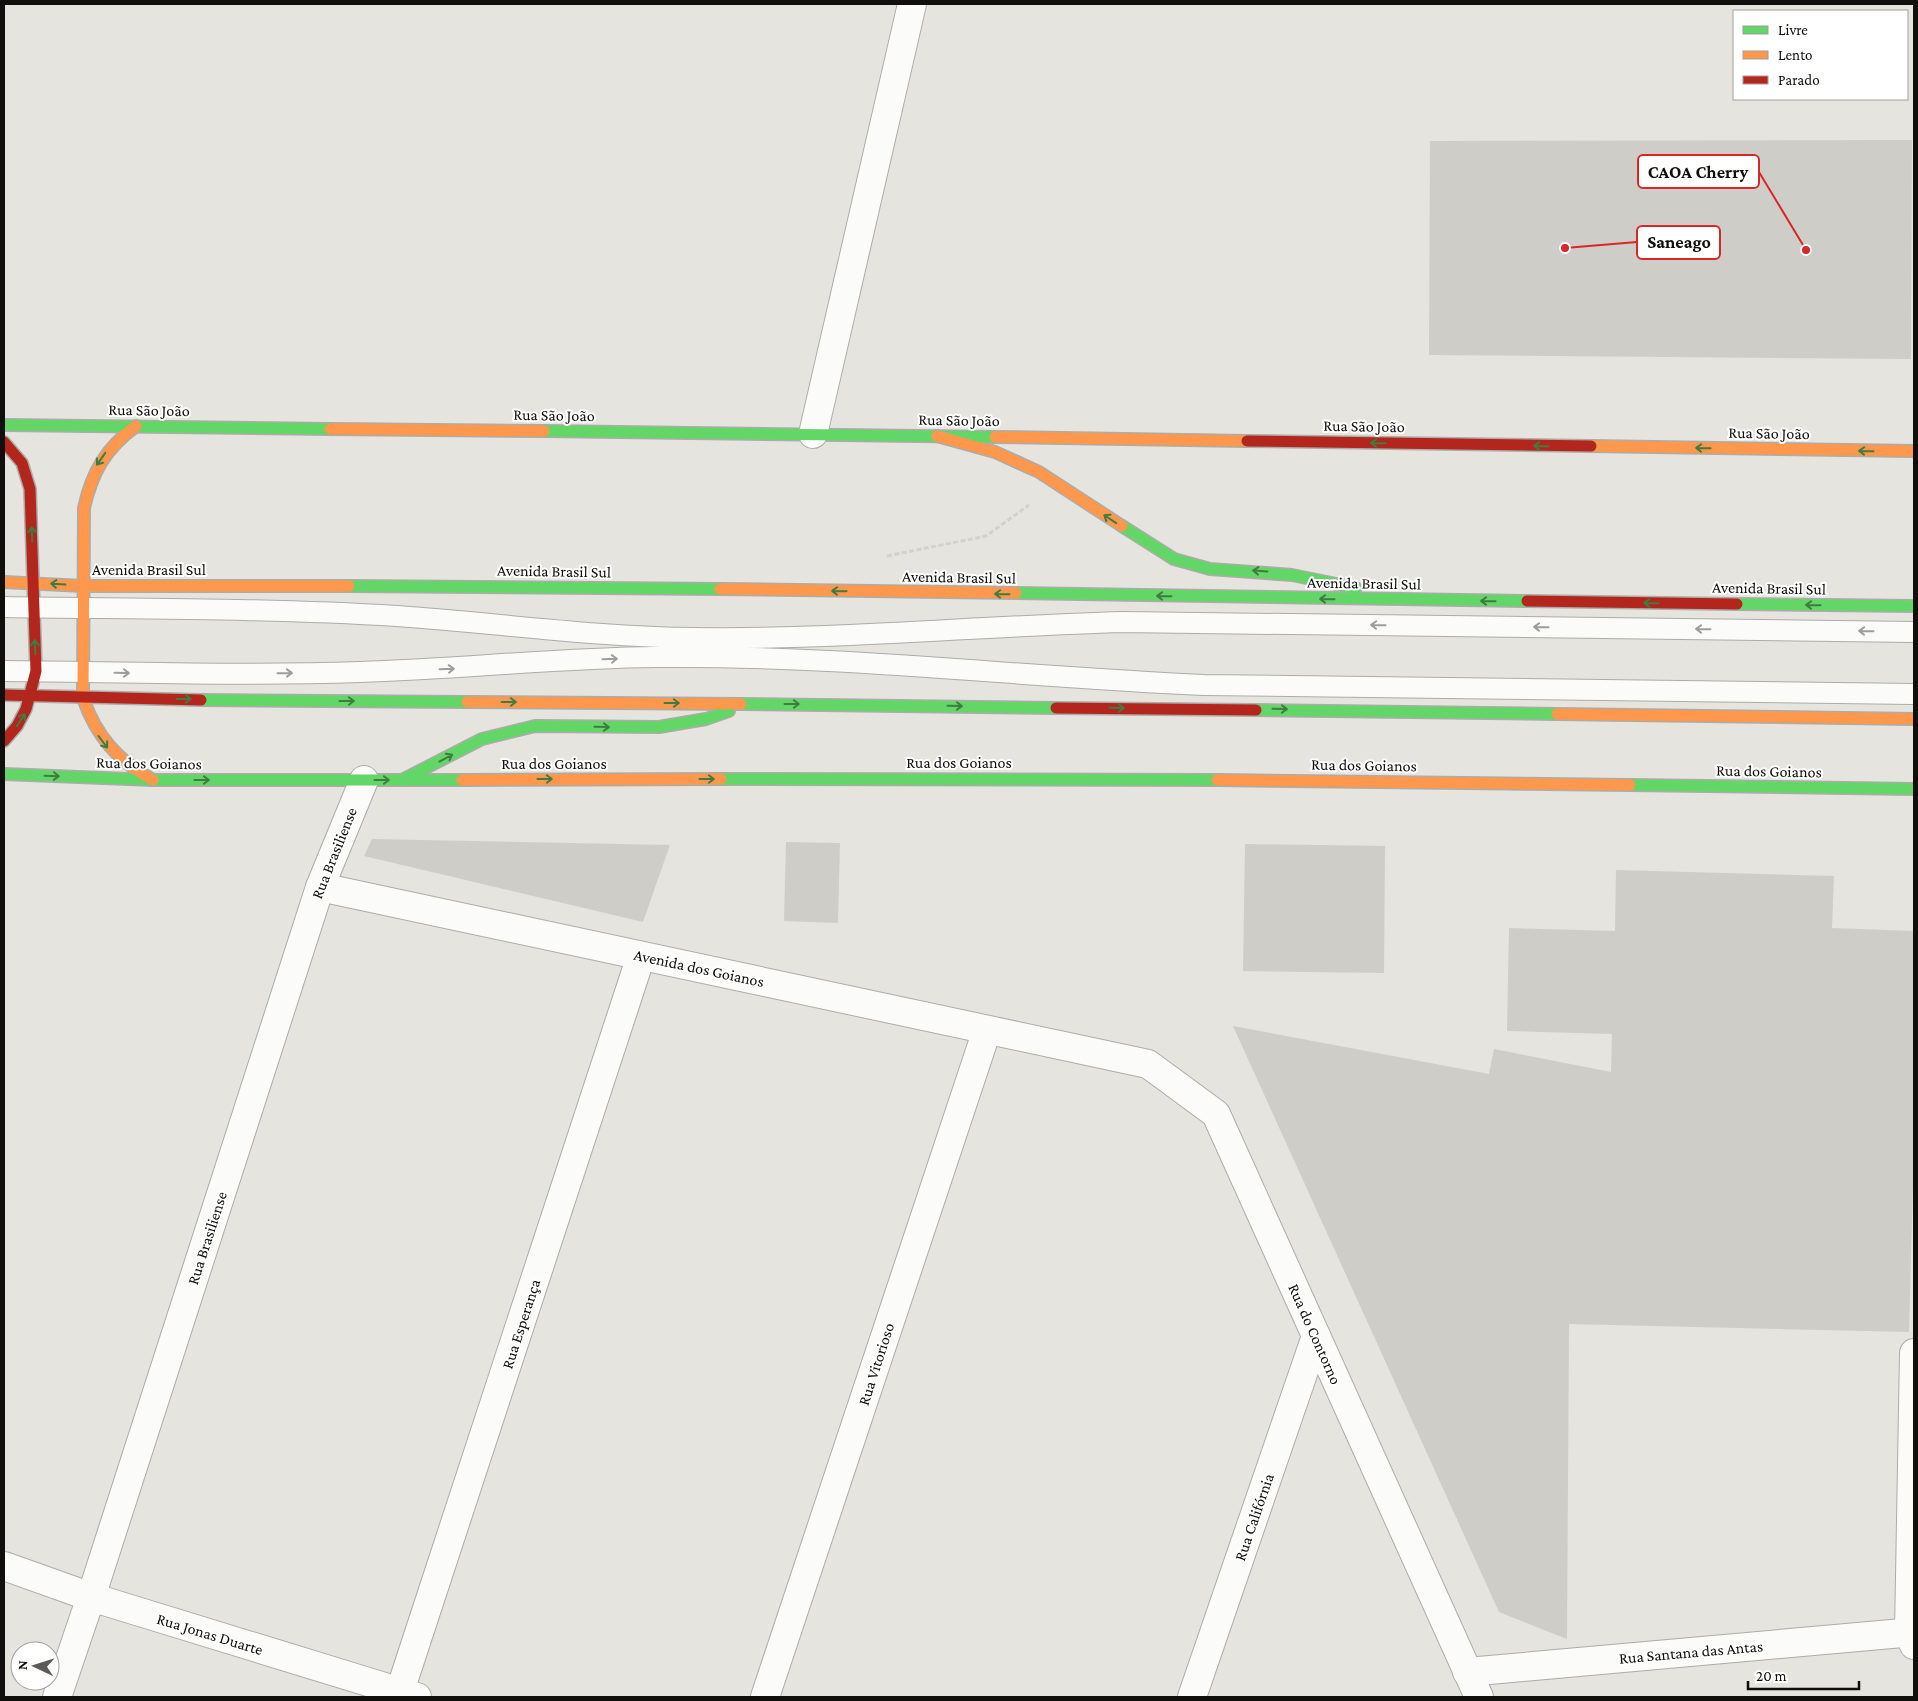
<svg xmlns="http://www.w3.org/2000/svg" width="1918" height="1701" font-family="'Crimson Pro',serif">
	<rect width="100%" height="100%" fill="#e5e4de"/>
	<g fill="#cecdc8">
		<polygon points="1912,140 1911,359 1429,355 1430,141"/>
		<polygon points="372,839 670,845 643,922 364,856"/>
		<polygon points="786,842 840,843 838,923 784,921"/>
		<polygon points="1245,844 1385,846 1384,973 1243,971"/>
		<polygon points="1616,870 1834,876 1832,928 1914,931 1914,1146 1909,1332 1569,1324 1567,1639 1499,1612 1233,1026 1489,1074 1494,1049 1611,1072 1612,1034 1507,1031 1509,928 1615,931"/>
	</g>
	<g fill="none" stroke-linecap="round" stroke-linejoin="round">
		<defs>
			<g id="lane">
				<path d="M4 607C135 609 266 608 397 616 497 623 595 637 695 638 837 640 979 626 1122 622L1914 632"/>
				<path d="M4 671C122 672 241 676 360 672 459 669 557 658 655 657 839 655 1021 677 1204 685L1914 694"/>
			</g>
			<g id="street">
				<polyline points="813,434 912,4"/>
				<polyline points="320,887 1148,1064 1216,1114 1479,1697"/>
				<polyline points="1914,1353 1909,1633 1914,1645"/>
				<polyline points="4,1566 91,1597 417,1697"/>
				<polyline points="1467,1672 1914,1632"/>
				<polyline points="400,1691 641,956"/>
				<polyline points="57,1697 91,1597 320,887 364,780"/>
				<polyline points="765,1697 987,1030"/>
				<polyline points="1192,1697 1316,1336"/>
			</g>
			<g id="fast">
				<polyline points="4,425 330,429"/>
				<polyline points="544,431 995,437"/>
				<polyline points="1122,526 1174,559 1210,569 1292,575 1356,588"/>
				<polyline points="349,586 720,589"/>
				<polyline points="1016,593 1527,601"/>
				<polyline points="1737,604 1914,606"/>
				<polyline points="201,700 467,702"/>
				<polyline points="741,704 1056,708"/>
				<polyline points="1256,710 1557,714"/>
				<polyline points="4,774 153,780 462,780"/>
				<polyline points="721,779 1217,780"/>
				<polyline points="402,780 482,739 535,726 659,727 706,719 729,711"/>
				<polyline points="1630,785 1914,789"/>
			</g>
			<g id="slow">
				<path d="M136 426C106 448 92 472 84 508L83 698C96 736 118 761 153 780"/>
				<polyline points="330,429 544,431"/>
				<polyline points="937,436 995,452 1039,472 1122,526"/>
				<polyline points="995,437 1247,441"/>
				<polyline points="1591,446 1914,451"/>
				<polyline points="4,582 83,586 349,586"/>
				<polyline points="720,589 1016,593"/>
				<polyline points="467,702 741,704"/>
				<polyline points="1557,714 1914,719"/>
				<polyline points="462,780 721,779"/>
				<polyline points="1217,780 1630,785"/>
			</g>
			<g id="jam">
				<polyline points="1247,441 1591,446"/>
				<polyline points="4,442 22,463 30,489 36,671 26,709 17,726 4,741"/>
				<polyline points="1527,601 1737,604"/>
				<polyline points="4,695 201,700"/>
				<polyline points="1056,708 1256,710"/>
			</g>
		</defs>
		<use href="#lane" stroke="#acaca8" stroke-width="22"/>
		<use href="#street" stroke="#acaca8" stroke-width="30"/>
		<use href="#fast" stroke="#acaca8" stroke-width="14"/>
		<use href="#slow" stroke="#acaca8" stroke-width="14"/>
		<use href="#jam" stroke="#acaca8" stroke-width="14"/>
		<polyline stroke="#d1d1d0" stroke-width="3" stroke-dasharray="5 2.5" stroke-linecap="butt" points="887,556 986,536 1029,505"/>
		<use href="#lane" stroke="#fbfbfa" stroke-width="20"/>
		<use href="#street" stroke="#fbfbfa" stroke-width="28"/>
		<use href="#fast" stroke="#63d668" stroke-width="11"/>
		<use href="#slow" stroke="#ff974d" stroke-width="11"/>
		<use href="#jam" stroke="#b3261e" stroke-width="11"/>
	</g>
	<defs><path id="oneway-shaft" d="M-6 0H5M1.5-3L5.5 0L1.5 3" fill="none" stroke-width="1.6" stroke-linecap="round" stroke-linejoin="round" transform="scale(1.25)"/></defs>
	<g stroke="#3e7c3f">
		<use href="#oneway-shaft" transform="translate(1378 443) rotate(-179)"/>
		<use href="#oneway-shaft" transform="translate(1541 446) rotate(-179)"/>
		<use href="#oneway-shaft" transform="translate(1703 448) rotate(-179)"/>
		<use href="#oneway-shaft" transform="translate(1866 451) rotate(-179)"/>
		<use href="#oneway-shaft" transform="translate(101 459) rotate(125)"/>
		<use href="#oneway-shaft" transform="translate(1110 519) rotate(-146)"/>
		<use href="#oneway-shaft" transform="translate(32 534) rotate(-92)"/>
		<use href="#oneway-shaft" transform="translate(1260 571) rotate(-176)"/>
		<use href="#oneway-shaft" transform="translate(58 584) rotate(-177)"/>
		<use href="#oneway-shaft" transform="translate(839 591) rotate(-179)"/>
		<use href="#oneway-shaft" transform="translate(1002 594) rotate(-179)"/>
		<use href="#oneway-shaft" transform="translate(1164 596) rotate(-179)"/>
		<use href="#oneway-shaft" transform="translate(1327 599) rotate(-179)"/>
		<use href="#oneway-shaft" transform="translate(1488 601) rotate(-179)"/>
		<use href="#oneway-shaft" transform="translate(1651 603) rotate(-179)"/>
		<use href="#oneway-shaft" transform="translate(1813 605) rotate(-179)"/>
		<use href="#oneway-shaft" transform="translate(35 647) rotate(-92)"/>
		<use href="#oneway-shaft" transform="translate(184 699)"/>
		<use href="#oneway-shaft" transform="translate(347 701)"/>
		<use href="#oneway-shaft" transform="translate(509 702)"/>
		<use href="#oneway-shaft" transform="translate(672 703)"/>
		<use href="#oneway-shaft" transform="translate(792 704)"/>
		<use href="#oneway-shaft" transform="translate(955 706) rotate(1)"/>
		<use href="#oneway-shaft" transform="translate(1117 708) rotate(1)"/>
		<use href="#oneway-shaft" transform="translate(1280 709) rotate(1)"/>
		<use href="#oneway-shaft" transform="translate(21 720) rotate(-57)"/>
		<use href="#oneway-shaft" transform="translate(602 727) rotate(1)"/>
		<use href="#oneway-shaft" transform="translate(103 742) rotate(53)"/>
		<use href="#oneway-shaft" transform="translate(446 758) rotate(-28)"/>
		<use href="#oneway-shaft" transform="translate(52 776) rotate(2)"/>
		<use href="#oneway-shaft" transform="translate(545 779)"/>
		<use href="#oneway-shaft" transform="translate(707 779)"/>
		<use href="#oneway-shaft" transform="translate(202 780)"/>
		<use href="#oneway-shaft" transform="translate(382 780)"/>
	</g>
	<g stroke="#9d9d9b">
		<use href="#oneway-shaft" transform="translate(1378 625) rotate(-179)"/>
		<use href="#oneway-shaft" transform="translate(1541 627) rotate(-179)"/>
		<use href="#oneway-shaft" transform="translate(1703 629) rotate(-179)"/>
		<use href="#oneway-shaft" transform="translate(1866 631) rotate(-179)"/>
		<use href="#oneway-shaft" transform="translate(610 659) rotate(-2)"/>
		<use href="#oneway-shaft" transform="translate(447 669) rotate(-2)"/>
		<use href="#oneway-shaft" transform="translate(122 673) rotate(1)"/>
		<use href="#oneway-shaft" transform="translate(285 673) rotate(-1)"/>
	</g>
	<g text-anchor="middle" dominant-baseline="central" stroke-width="4" stroke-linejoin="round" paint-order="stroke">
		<g font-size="16" fill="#100f0c" stroke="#fff">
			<text transform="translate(149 410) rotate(1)">Rua São João</text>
			<text transform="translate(554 415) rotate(1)">Rua São João</text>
			<text transform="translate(959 420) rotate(1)">Rua São João</text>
			<text transform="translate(1364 426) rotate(1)">Rua São João</text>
			<text transform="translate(1769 433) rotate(1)">Rua São João</text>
			<text x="149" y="569">Avenida Brasil Sul</text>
			<text transform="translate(554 571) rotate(1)">Avenida Brasil Sul</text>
			<text transform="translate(959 577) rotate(1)">Avenida Brasil Sul</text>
			<text transform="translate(1364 583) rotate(1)">Avenida Brasil Sul</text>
			<text transform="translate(1769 588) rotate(1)">Avenida Brasil Sul</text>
			<text x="959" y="762">Rua dos Goianos</text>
			<text transform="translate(149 763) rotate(1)">Rua dos Goianos</text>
			<text x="554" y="763">Rua dos Goianos</text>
			<text transform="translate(1364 765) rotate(1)">Rua dos Goianos</text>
			<text transform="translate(1769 771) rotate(1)">Rua dos Goianos</text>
			<text transform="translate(334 853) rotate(-68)">Rua Brasiliense</text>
			<text transform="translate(699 968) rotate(12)">Avenida dos Goianos</text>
			<text transform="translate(207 1238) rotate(-72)">Rua Brasiliense</text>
			<text transform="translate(521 1324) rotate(-72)">Rua Esperança</text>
			<text transform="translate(1315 1334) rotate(66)">Rua do Contorno</text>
			<text transform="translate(876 1364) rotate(-72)">Rua Vitorioso</text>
			<text transform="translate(1254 1517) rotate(-71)">Rua Califórnia</text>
			<text transform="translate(210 1634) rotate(17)">Rua Jonas Duarte</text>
			<text transform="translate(1691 1652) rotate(-5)">Rua Santana das Antas</text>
		</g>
	</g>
	<path fill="none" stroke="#d62828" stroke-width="2" d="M1806 250L1759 172M1565 248L1637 242"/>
	<g fill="#d62828" stroke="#fff" stroke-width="2">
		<circle cx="1806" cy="250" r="5"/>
		<circle cx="1565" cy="248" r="5"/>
	</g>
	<g fill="#fff" stroke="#d62828" stroke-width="2">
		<rect x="1638" y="155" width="121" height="33" rx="5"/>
		<rect x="1637" y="226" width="83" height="33" rx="5"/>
	</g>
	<g font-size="18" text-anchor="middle" font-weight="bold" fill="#100f0c">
		<text x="1698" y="178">CAOA Cherry</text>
		<text x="1679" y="248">Saneago</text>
	</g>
	<rect width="1918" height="1701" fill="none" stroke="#100f0c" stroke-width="10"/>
	<rect x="1733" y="10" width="175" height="90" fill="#ffffff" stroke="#9f9f9e"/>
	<rect x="1743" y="26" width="25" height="8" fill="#63d668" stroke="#9f9f9e"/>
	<text x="1778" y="35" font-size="15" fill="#100f0c">Livre</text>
	<rect x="1743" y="51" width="25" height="8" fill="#ff974d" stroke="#9f9f9e"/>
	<text x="1778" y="60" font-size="15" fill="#100f0c">Lento</text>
	<rect x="1743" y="76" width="25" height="8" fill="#b3261e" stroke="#9f9f9e"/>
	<text x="1778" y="85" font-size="15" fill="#100f0c">Parado</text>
	<g transform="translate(35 1666) rotate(274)"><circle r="24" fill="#ffffff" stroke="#9f9f9e"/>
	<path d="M0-4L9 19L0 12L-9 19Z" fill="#5b5a56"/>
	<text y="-8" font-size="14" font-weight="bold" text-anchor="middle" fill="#100f0c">N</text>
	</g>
	<path d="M1748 1681v8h111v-8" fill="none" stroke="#100f0c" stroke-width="2.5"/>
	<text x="1756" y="1681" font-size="15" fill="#100f0c" stroke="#ffffff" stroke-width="4" paint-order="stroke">20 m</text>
</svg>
